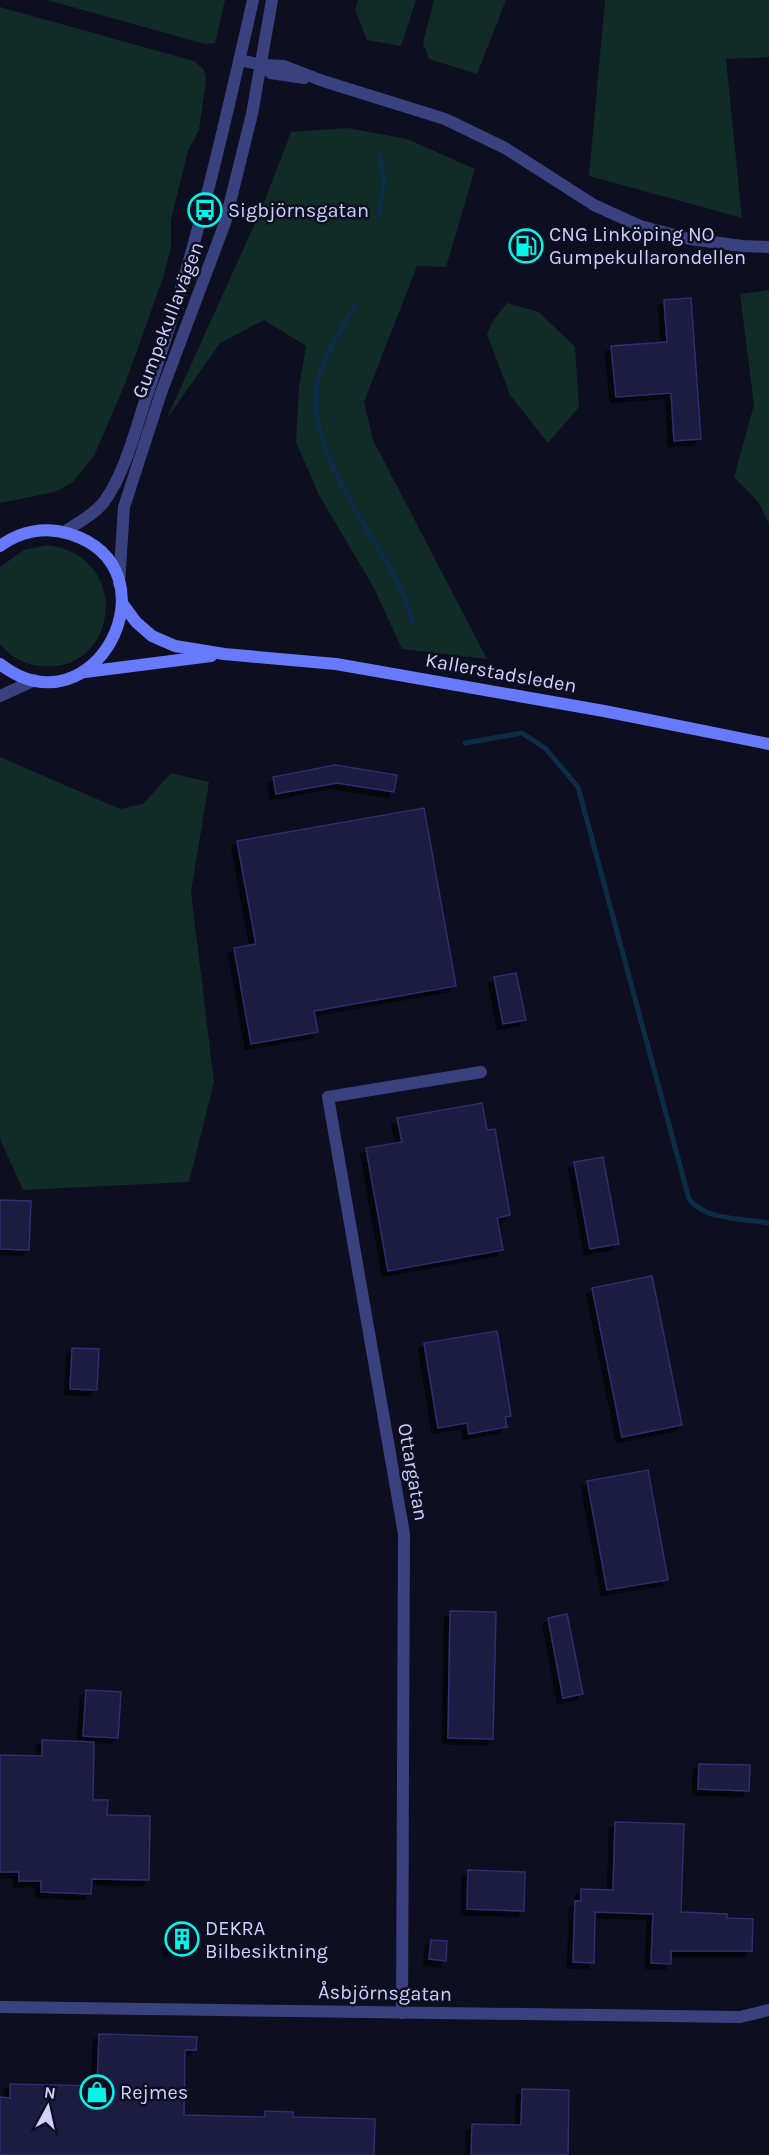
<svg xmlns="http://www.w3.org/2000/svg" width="769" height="2155" font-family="Karla,sans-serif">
	<defs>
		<filter id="shadow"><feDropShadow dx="-5.5" dy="5.5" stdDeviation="0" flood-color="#0009"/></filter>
	</defs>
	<rect width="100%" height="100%" fill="#0e0e21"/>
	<g fill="#112b26">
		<polygon points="47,0 225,0 215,43 205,44"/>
		<polygon points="358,0 416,0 401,46 367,40 355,10"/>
		<polygon points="434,0 506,0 477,74 429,59 423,43"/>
		<polygon points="605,0 769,0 769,57 726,59 742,218 589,176"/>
		<polygon points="0,7 194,61 204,70 206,81 199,130 188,151 171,220 171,247 164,275 125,384 94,456 73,482 55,492 0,503"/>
		<polygon points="348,128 407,139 475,169 446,267 417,266 364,402 373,440 487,659 402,649 374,588 319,495 296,442 299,387 306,346 264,320 220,343 166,420 261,210 291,132"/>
		<polygon points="769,290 769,524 759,503 734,477 754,405 740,294"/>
		<polygon points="507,303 539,312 575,347 579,407 548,443 510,395 487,334 493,321"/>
		<path d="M47 545C133 555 119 675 40 666 24 664 10 657 0 644V567L24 550Z"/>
		<polygon points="0,757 120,809 143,804 171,773 209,782 191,892 214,1082 189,1182 23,1190 0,1139"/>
	</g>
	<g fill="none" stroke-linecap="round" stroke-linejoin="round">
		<g stroke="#0d2c46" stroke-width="5">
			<polyline points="379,217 384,180 380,155"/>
			<path d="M355 306C342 329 324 354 318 380 302 449 376 533 403 594 407 603 410 614 413 624"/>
			<path d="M465 743 522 733 545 748 578 787 689 1199C704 1220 745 1219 769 1223"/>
		</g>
	</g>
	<g fill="#1c1a42" stroke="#302d6d" stroke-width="1.5" filter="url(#shadow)">
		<polygon points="691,298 701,439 674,441 671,393 616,397 611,346 667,342 664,300"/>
		<polygon points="335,765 397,775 394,792 337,783 276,794 273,777"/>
		<polygon points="424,808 456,986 314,1011 318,1032 251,1044 234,948 256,944 237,841"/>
		<polygon points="516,973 526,1020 503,1024 494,977"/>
		<polygon points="482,1103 487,1130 495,1129 510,1215 497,1218 503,1250 388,1271 366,1148 402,1142 397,1118"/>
		<polygon points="603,1157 619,1244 590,1249 574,1162"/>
		<polygon points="0,1200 31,1201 29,1250 0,1249"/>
		<polygon points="652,1276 682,1425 622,1437 592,1288"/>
		<polygon points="497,1331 511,1416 505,1417 507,1427 469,1434 467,1423 438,1428 424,1343"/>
		<polygon points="72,1348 99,1349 97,1390 70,1389"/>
		<polygon points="648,1470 668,1580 607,1590 587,1481"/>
		<polygon points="450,1611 496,1612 493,1739 448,1738"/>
		<polygon points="567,1614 583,1694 563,1698 548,1618"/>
		<polygon points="86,1690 121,1692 118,1738 83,1736"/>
		<polygon points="42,1740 94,1742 93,1800 108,1800 107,1815 150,1816 149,1880 92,1879 91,1894 41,1892 41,1881 19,1881 19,1872 0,1872 0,1755 42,1756"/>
		<polygon points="699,1764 750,1765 749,1791 698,1789"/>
		<polygon points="615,1822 684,1824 681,1912 727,1914 727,1918 753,1919 752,1951 671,1951 671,1964 651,1963 653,1914 595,1912 594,1963 573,1962 575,1901 581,1901 581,1889 613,1890"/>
		<polygon points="468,1870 525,1872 524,1911 467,1909"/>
		<rect x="169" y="1927" width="26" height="23"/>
		<polygon points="431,1940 447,1941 446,1961 429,1959"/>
		<polygon points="99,2034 197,2037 196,2050 185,2050 184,2115 265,2117 265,2111 293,2112 293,2117 375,2119 374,2155 0,2155 0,2097 10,2098 10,2084 97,2086"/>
		<polygon points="522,2089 569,2090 568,2155 471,2155 472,2124 521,2125"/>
	</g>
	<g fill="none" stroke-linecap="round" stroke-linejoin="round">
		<g stroke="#3a417f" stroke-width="12">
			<polyline points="240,60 262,65 284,66 323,81 445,119 505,148 594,205 640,226 690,239 742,246 769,247"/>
			<polyline points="262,65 271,73 304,78"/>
			<polyline points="0,2007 740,2017 769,2010"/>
			<polyline points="402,2013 404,1534 328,1097 481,1072"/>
		</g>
		<g stroke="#3a417f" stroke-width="12">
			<path d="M64 532C77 523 94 515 104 502 126 471 136 427 148 392 193 263 223 133 253 0"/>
			<polyline points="119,584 124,507 161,393 225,223 252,114 272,0"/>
			<polyline points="0,696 35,680"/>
		</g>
		<g stroke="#687afc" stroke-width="12">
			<path d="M0 546C20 531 46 526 70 534 180 569 95 737 0 664"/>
			<polyline points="122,603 136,622 152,636 175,646 224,654 336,664 604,711 769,744"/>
			<polyline points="85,672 211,656"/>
		</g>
	</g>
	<defs>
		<symbol id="bus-ring" viewBox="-11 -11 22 22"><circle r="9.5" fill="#0e0e21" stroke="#05f4e9" stroke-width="1.5"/><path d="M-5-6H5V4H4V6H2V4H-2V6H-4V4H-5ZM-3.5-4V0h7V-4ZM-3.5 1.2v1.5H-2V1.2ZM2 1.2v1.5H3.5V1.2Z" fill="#05f4e9"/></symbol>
		<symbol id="fuel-ring" viewBox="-11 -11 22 22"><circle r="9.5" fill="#0e0e21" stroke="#05f4e9" stroke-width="1.5"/><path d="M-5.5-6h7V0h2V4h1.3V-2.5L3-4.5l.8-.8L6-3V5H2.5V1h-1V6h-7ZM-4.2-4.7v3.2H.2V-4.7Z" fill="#05f4e9"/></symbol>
		<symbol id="building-ring" viewBox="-11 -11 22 22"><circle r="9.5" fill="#0e0e21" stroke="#05f4e9" stroke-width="1.5"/><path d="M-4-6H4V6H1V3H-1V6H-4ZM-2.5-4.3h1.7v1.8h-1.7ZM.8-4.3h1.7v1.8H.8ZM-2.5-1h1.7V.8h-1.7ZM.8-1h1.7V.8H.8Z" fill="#05f4e9"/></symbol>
		<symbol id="shop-ring" viewBox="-11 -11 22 22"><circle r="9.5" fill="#0e0e21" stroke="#05f4e9" stroke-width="1.5"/><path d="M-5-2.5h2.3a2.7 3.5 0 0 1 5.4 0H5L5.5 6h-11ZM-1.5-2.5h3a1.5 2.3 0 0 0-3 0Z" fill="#05f4e9"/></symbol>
	</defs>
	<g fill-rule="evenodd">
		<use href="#bus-ring" x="186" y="191" width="38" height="38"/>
		<use href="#fuel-ring" x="507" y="227" width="38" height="38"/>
		<use href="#building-ring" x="163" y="1920" width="38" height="38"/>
		<use href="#shop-ring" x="78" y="2073" width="38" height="38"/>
	</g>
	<g text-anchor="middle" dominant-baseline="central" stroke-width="5" stroke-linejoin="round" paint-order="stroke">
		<g font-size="20" fill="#cfd1fe" stroke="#0e0e21" text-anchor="start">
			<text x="228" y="210">Sigbjörnsgatan</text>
			<text x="549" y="234">CNG Linköping NO<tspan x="549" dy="23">Gumpekullarondellen</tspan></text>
			<text x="205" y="1928">DEKRA<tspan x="205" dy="23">Bilbesiktning</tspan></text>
			<text x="120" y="2092">Rejmes</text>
		</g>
		<g font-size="20" fill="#cfd1fe" stroke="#0e0e21">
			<text transform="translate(168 320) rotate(-69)">Gumpekullavägen</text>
			<text transform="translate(501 673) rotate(10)">Kallerstadsleden</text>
			<text transform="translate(413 1472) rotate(80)">Ottargatan</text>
			<text transform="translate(385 1993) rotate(1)">Åsbjörnsgatan</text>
		</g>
	</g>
	<g transform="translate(48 2107) rotate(8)" stroke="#0e0e21" stroke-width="4.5" paint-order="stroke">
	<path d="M0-4.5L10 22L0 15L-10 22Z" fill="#cfd1fe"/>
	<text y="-9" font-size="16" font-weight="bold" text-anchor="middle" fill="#cfd1fe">N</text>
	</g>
</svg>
